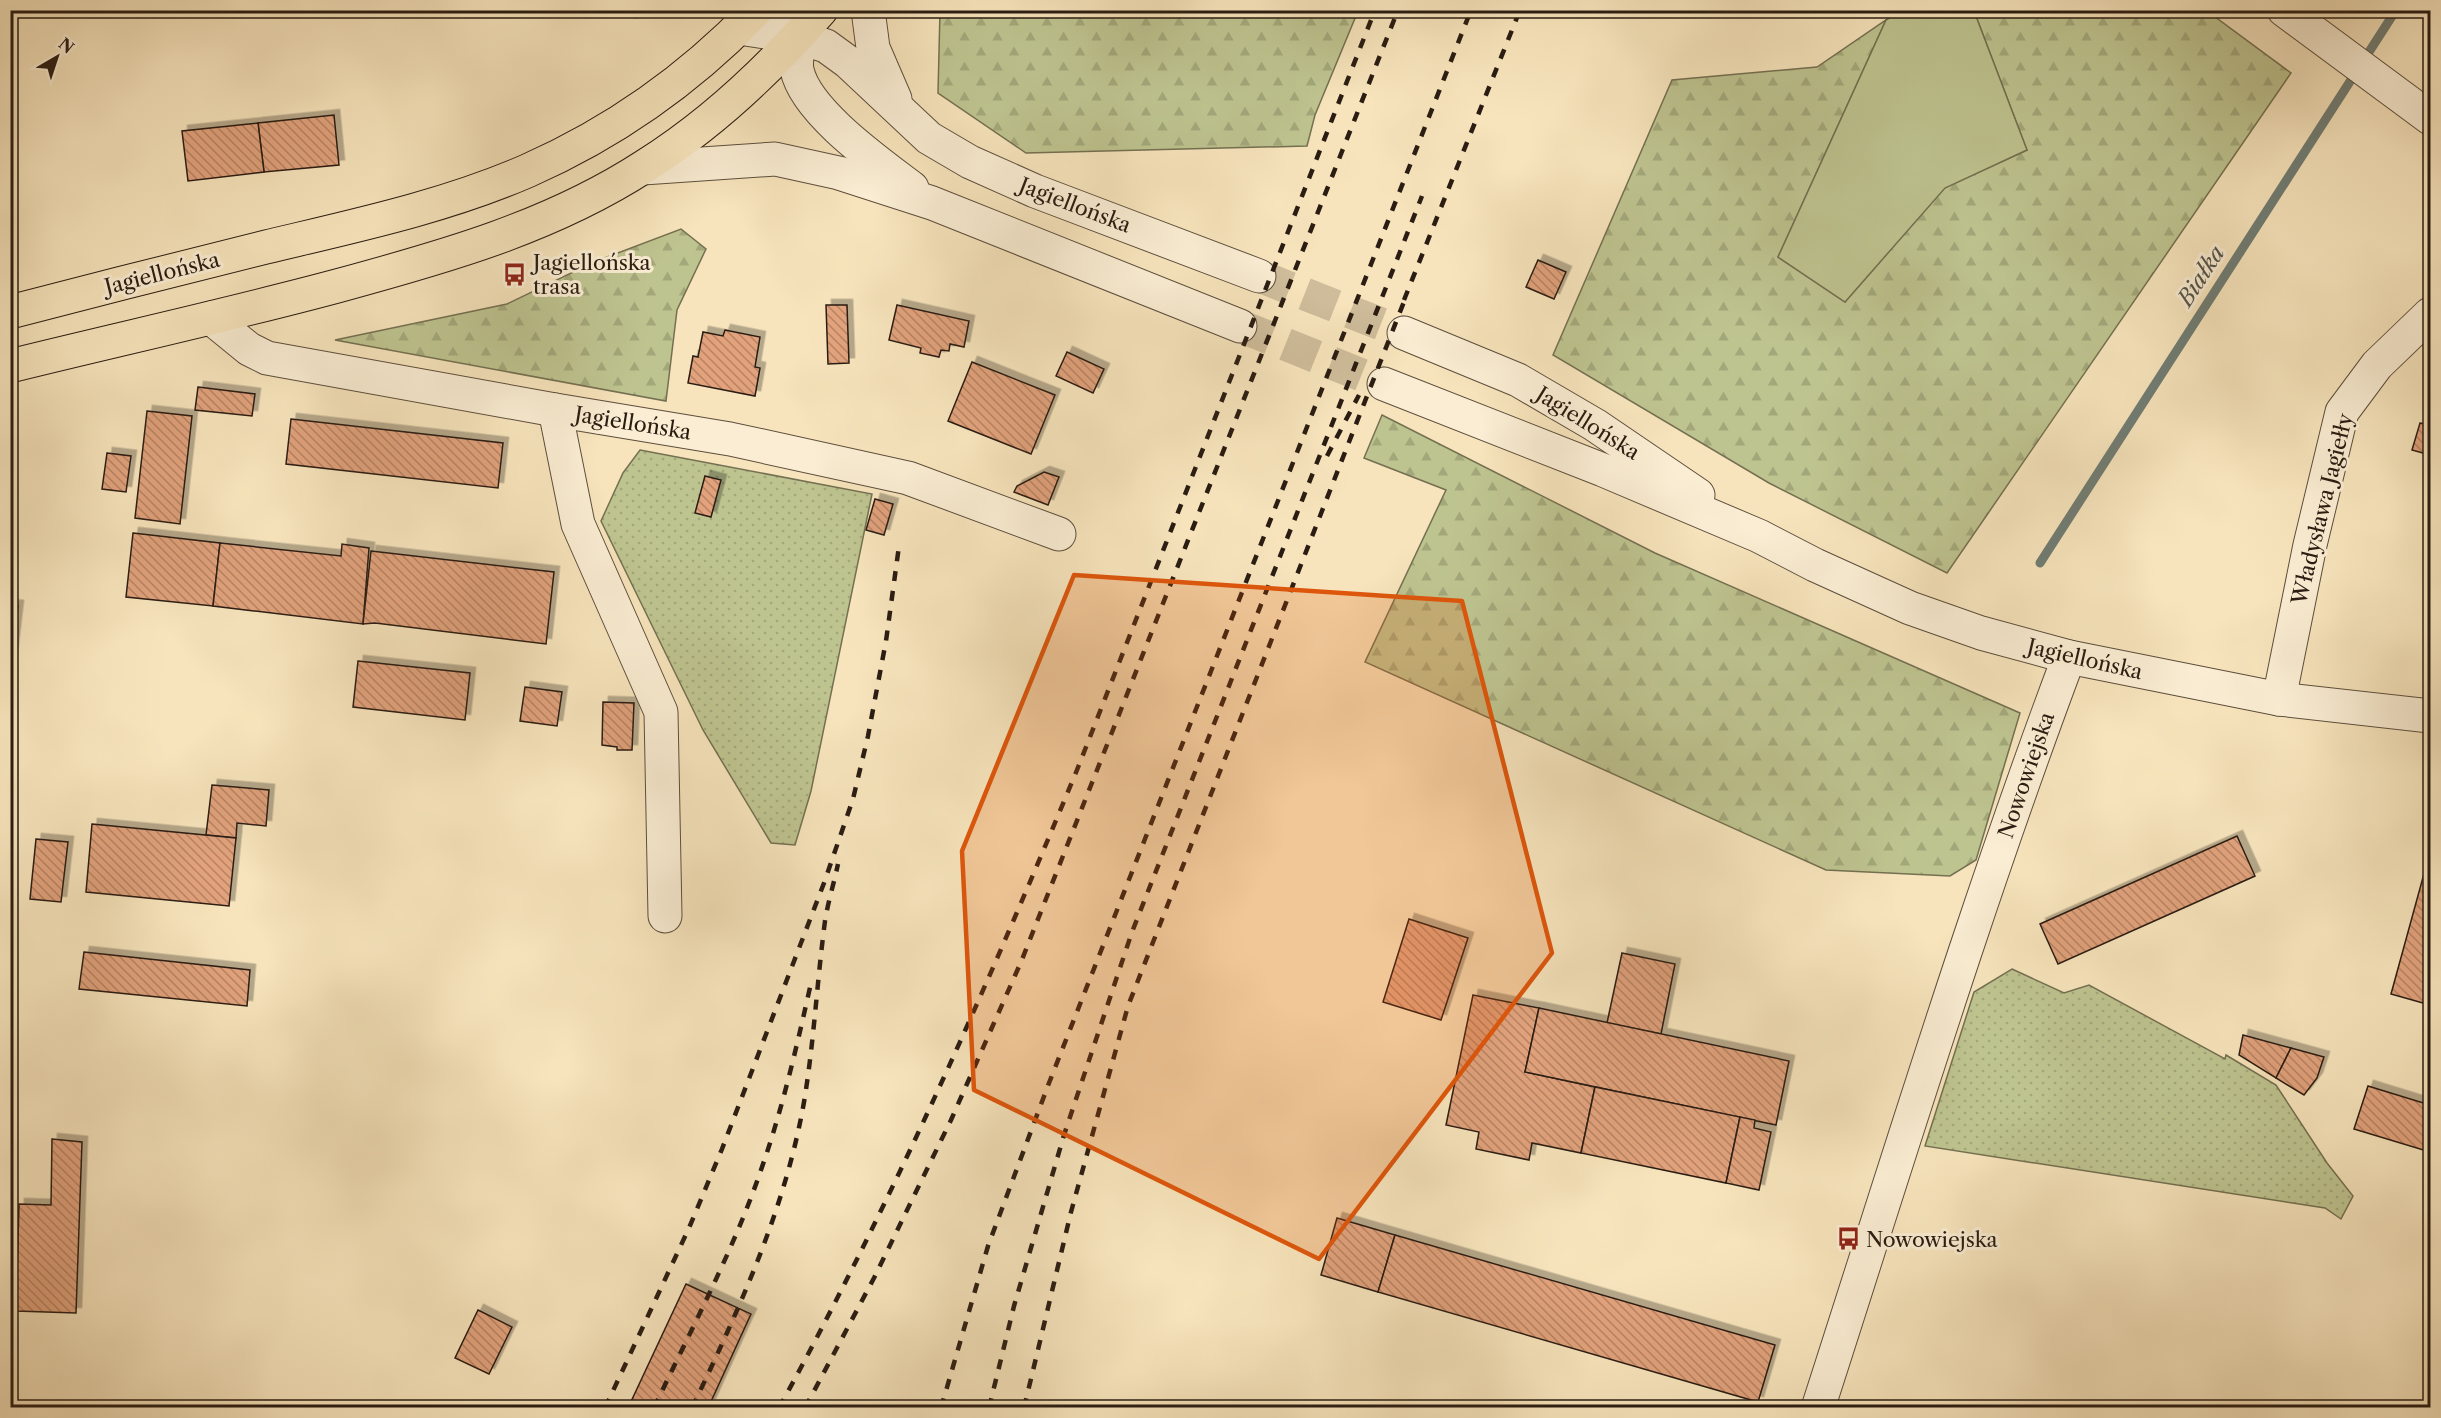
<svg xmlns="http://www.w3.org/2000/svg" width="2441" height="1418" font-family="'Libre Caslon Text',serif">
	<defs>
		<pattern id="grass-dots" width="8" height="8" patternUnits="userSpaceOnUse" patternTransform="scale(1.5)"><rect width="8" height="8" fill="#bec490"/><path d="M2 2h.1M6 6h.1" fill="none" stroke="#a3a87b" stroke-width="1.8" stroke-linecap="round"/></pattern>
		<pattern id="forest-firs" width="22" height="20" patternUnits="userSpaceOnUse" patternTransform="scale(1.5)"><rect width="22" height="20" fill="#bec490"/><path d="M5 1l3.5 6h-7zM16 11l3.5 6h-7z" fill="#a3a87b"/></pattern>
		<pattern id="building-back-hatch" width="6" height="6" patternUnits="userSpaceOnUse" patternTransform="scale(1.5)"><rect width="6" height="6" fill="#e1a27c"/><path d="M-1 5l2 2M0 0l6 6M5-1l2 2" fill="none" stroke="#b78364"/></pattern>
		<filter id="shadow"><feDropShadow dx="5.5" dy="-5.5" stdDeviation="0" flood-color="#0004"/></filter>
	</defs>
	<rect width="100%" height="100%" fill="#f7e4bc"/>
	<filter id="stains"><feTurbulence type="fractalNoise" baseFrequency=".00333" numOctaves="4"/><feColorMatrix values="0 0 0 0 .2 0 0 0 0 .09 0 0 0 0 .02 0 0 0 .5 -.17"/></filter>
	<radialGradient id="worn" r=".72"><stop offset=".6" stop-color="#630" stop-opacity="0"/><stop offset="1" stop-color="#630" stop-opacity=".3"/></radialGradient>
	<g fill="url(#grass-dots)" stroke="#747051" stroke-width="1.5">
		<polygon points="640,450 872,494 811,791 795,845 771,843 703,730 601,521 623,473"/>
		<polygon points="2012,969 2064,993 2089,985 2225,1059 2226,1055 2276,1085 2327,1163 2353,1196 2341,1219 2325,1208 1925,1146 1974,992"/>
	</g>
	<g fill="url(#forest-firs)" stroke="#747051" stroke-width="1.5">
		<polygon points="940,11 940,10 1358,11 1315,115 1307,146 1026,153 938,93"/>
		<polygon points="1974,11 2207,11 2291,73 1947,573 1769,483 1553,355 1672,80 1817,67 1886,20 1778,257 1845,302 1945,187 2027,150"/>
		<polygon points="681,229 706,249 677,310 666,401 335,340 507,304 594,262"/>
		<polygon points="1382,415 1655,553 2020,713 1976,860 1950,876 1826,870 1365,662 1446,490 1364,458"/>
	</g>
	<polygon fill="#bec490" stroke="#747051" stroke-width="1.5" points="1900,11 1974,11 2027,150 1945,188 1845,302 1778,257 1886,20"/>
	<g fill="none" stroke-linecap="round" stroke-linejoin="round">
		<g stroke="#707d74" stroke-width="9">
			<polyline points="611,10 636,14"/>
			<polyline points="2040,563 2396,10"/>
		</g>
	</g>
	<g fill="url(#building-back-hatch)" stroke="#2a1c12" stroke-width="1.5" filter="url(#shadow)">
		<polygon points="334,115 339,165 264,172 258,123"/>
		<polygon points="258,123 264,172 188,181 182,131"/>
		<polygon points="1538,260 1566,272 1554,299 1526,287"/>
		<polygon points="826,305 847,305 849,363 828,364"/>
		<polygon points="897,305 969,321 964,347 950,344 949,351 941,350 939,357 920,353 921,348 889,340"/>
		<polygon points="725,330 760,337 755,367 760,368 755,396 688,383 693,356 698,357 703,332 723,336"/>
		<polygon points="1067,352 1104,369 1093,393 1056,376"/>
		<polygon points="972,362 1055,395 1031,454 948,421"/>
		<polygon points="198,387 255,394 252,416 195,410"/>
		<polygon points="147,411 192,416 180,524 135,518"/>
		<polygon points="291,419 503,443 498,488 286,464"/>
		<polygon points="2420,423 2430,425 2430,455 2412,450"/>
		<polygon points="107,453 131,456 126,492 102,489"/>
		<polygon points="1044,472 1059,477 1048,505 1014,492 1017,486"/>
		<polygon points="705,476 721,480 711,517 695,513"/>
		<polygon points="875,499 893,504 884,535 866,530"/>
		<polygon points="133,533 220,543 213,606 126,597"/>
		<polygon points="220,543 341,556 342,544 369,548 363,624 213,606"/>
		<polygon points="371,551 554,572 546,644 375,623 363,624"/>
		<polygon points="10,605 18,606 10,673"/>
		<polygon points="358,661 470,673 465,720 353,707"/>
		<polygon points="525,687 562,692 557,726 520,721"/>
		<polygon points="603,702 634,703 632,750 617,750 617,747 602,745"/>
		<polygon points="212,785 269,790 266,826 237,823 236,838 206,835"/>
		<polygon points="92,824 236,838 229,906 86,892"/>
		<polygon points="2237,836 2255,876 2058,964 2040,924"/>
		<polygon points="36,839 68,842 61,902 30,899"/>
		<polygon points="2430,851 2430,872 2425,870"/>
		<polygon points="2425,870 2430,872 2430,1005 2391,994"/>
		<polygon points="1409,919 1468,938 1441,1020 1383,1002"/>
		<polygon points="84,952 250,970 247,1006 79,989"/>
		<polygon points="1622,953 1675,964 1661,1034 1607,1023"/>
		<polygon points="1473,995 1539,1008 1525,1072 1595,1087 1581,1153 1532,1143 1529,1160 1476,1149 1479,1132 1446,1125"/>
		<polygon points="1539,1008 1789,1061 1776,1125 1525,1072"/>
		<polygon points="2243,1035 2291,1048 2276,1078 2239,1055"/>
		<polygon points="2291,1048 2324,1057 2317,1078 2304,1095 2276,1078"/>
		<polygon points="2368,1086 2430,1105 2430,1152 2354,1129"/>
		<polygon points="1595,1087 1740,1117 1726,1183 1581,1153"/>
		<polygon points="1740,1117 1755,1120 1754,1128 1771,1132 1759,1190 1726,1183"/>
		<polygon points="52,1139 82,1142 76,1313 16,1311 19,1204 51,1205"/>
		<polygon points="1337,1218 1395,1235 1378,1292 1321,1275"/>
		<polygon points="1395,1235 1775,1345 1758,1402 1378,1292"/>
		<polygon points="686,1284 751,1314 708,1408 628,1408"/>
		<polygon points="478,1310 512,1327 489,1374 455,1358"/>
	</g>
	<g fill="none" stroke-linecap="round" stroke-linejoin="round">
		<g stroke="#cebc9a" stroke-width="33" stroke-dasharray="33 16" stroke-linecap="butt">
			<polyline points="1259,276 1404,333"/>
			<polyline points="1240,326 1384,384"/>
		</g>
		<defs>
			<g id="minor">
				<path d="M793 10C795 19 798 29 798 38 799 48 795 60 797 70 806 112 878 162 912 188"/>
				<polyline points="868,10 873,48 895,99"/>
				<polyline points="2284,10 2430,118"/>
				<polyline points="739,28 798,37 826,46 848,62 929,138 970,162 1035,191 1259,276"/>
				<polyline points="643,168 775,159 839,173 932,203 1240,326"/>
				<polyline points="211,318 249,349 267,358 555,410 730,439 908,478 1059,534"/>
				<polyline points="1404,333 1518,380 1595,425 1698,495"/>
				<polyline points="1384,384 1603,470 1759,536 1815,565 1910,608 1981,633 2069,657 2279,699 2430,716"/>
				<polyline points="555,410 578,524 661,712 665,916"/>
				<polyline points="2279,699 2310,545 2342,412 2377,365 2430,314"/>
				<path d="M1818 1408C1899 1157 1976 904 2069 657"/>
			</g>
			<g id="major">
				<path d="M10 312C95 290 181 268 266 247 354 226 444 207 527 171 613 133 691 78 756 10"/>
				<path d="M10 366C119 339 229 315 337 286 444 257 551 227 645 166 712 124 769 70 821 10"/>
			</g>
		</defs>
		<use href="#minor" stroke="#5d4e3c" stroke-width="35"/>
		<use href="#major" stroke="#2a1c12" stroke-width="35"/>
		<use href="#minor" stroke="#faedd3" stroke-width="33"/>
		<use href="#major" stroke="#f7e4bc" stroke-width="33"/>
		<g stroke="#2a1c12" stroke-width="4.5" stroke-dasharray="10 10" stroke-linecap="butt">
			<polyline points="1404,300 1520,10"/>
			<polyline points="1327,456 1359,395"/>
			<polyline points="605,1408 689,1228 722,1149 824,883 853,799 868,736 886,641 899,546"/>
			<path d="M654 1408C691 1329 734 1250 762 1167 783 1107 797 1045 811 983"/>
			<path d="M692 1408C739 1309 785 1210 804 1102 814 1042 817 981 825 921 828 902 834 883 838 864"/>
			<path d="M779 1408C892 1202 987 987 1077 770L1375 10"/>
			<polyline points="805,1408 874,1278 951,1120 1021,962 1398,10"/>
			<polyline points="941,1408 988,1246 1049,1083 1471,10"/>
			<polyline points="989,1408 1014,1306 1064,1135 1132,932 1422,196"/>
			<polyline points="1024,1408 1071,1212 1128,1006 1407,294"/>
		</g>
	</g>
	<path fill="#de560c" fill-opacity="0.2" stroke="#de560c" stroke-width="4.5" stroke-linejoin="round" d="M1074 575 1462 601 1552 953 1319 1259 974 1090 962 851Z"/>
	<defs>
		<symbol id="bus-bare" viewBox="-9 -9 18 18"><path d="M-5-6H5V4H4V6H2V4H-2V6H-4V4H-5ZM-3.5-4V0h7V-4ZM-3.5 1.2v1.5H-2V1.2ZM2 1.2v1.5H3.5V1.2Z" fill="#8f2418" stroke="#faedd3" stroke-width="2.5" paint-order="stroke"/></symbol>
	</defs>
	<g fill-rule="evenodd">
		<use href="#bus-bare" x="498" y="258" width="33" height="33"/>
		<use href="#bus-bare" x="1832" y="1222" width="33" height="33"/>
	</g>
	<g text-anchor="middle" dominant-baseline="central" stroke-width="6" stroke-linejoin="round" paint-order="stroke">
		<g font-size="21" fill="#2a1c12" stroke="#faedd3">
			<text transform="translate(1075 205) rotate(21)">Jagiellońska</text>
			<text transform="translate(162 273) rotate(-14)">Jagiellońska</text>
			<text transform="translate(633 423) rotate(9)">Jagiellońska</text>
			<text transform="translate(1588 423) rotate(32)">Jagiellońska</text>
			<text transform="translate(2322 509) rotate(-76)">Władysława Jagiełły</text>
			<text transform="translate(2085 659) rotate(13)">Jagiellońska</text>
			<text transform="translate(2026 775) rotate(-71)">Nowowiejska</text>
		</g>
		<g font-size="21" fill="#2a1c12" stroke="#faedd3" text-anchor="start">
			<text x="533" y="262">Jagiellońska<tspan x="533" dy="24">trasa</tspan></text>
			<text x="1866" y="1239">Nowowiejska</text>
		</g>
		<g font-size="22" font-style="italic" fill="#53554b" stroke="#faedd3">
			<text transform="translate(2201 276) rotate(-57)">Białka</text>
		</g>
	</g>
	<rect width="2441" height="1418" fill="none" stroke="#f7e4bc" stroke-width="36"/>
	<rect x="12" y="12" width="2417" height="1394" fill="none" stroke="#2a1c12" stroke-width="3"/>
	<rect x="18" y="18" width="2405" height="1382" fill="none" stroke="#2a1c12" stroke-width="1.5"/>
	<g transform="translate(57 57) rotate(39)" stroke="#faedd3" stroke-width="4.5" paint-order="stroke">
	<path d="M0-4.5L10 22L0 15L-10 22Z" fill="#2a1c12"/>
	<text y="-9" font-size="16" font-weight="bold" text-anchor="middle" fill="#2a1c12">N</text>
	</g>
	<rect width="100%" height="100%" filter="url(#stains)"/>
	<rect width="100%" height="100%" fill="url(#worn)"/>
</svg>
